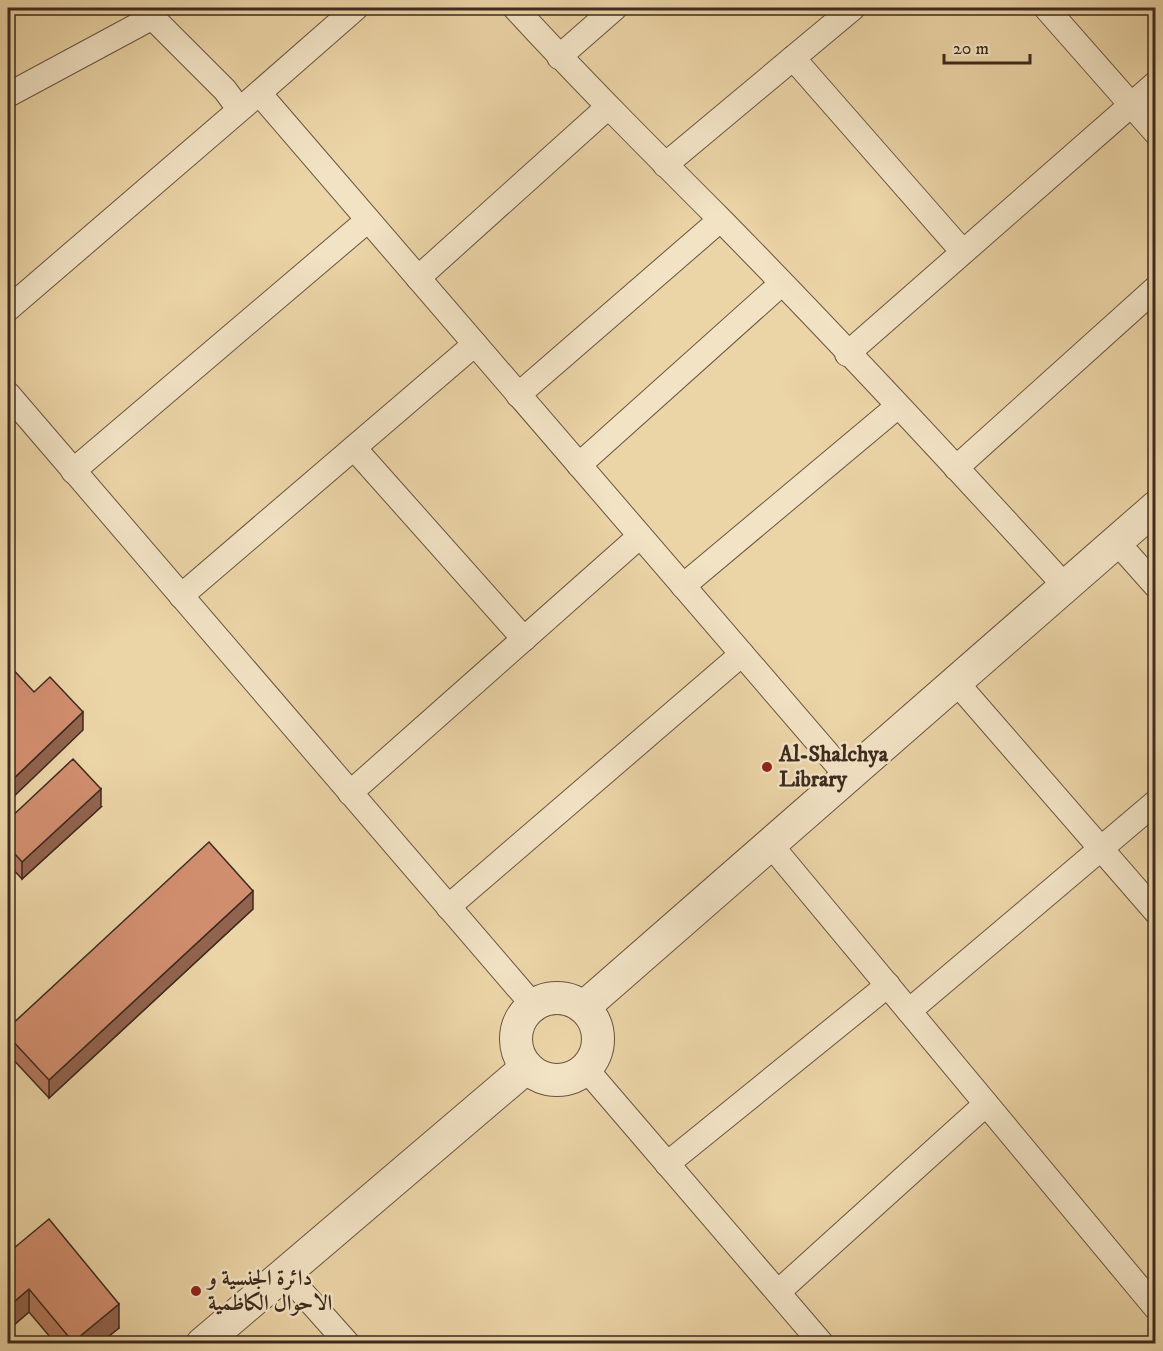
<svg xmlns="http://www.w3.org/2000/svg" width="1163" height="1351" font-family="'IM FELL DW Pica',Amiri,serif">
	<rect width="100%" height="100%" fill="#ebd4a6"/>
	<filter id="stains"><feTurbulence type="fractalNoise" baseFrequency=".00333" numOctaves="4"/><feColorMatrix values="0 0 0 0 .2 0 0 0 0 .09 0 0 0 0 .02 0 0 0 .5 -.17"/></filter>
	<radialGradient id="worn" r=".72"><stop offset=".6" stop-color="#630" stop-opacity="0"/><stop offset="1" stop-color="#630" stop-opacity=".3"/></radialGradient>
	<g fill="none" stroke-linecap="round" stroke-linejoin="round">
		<defs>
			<g id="minor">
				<polyline points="143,8 225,90 239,109"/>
				<path d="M515 8C581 80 650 149 720 219 838 339 952 462 1065 586"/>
				<polyline points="1046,8 1156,133"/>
				<polyline points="559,57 615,8"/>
				<polyline points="793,58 963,252"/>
				<polyline points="259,93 847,776"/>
				<polyline points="8,95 153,17"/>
				<polyline points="665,165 853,8"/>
				<polyline points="418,278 608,107"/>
				<polyline points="8,309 259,93 356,8"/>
				<polyline points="847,354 1156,83"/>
				<polyline points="8,394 533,1005"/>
				<polyline points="518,395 720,220"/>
				<polyline points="354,448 524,639"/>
				<polyline points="579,465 781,284"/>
				<polyline points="956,468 1156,288"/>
				<polyline points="73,471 368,220"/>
				<polyline points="1116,541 1156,586"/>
				<polyline points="683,586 898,406"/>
				<polyline points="181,596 475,344"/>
				<polyline points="956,682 1156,912"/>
				<polyline points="350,793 640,536"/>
				<polyline points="770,844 1156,1308"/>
				<polyline points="448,907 742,654"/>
				<polyline points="909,1011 1156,802"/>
				<polyline points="586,1069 822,1344"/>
				<polyline points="667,1164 888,985"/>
				<polyline points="285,1273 348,1344"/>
				<polyline points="778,1292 986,1104"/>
			</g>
			<g id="tertiary">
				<circle cx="557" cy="1039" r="41"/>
				<polyline points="584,1007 1156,507"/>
				<polyline points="202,1344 527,1067"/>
			</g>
		</defs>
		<use href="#minor" stroke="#695440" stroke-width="26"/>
		<use href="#tertiary" stroke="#695440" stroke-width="34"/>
		<use href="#minor" stroke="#f2e3c5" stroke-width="24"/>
		<use href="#tertiary" stroke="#f2e3c5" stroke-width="32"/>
	</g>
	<g fill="#b47a5f" stroke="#3e2a1e" stroke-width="1.5">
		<polygon points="101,807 22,879 8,864 8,820"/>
		<polygon points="253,909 49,1098 8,1054 8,1028"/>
		<polygon points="8,1253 119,1328 99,1344 56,1344 29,1312 8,1330"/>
	</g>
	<g fill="#92634e" stroke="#3e2a1e" stroke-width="1.5">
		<polygon points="13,648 13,666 8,671 8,653"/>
		<polygon points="83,712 83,730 8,802 8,784"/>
		<polygon points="101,789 101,807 22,879 22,862"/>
		<polygon points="253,891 253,909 49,1098 49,1080"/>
		<polygon points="29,1289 29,1312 8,1330 8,1307"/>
		<polygon points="119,1304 119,1328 99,1344 73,1344 73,1342"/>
	</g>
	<g fill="#d18e6f" stroke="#3e2a1e" stroke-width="1.5">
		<polygon points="8,642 13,648 8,653"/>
		<polygon points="8,664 34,692 50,677 83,712 8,784"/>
		<polygon points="73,759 101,789 22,862 8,846 8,820"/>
		<polygon points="209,842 253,891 49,1080 8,1036 8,1028"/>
		<polygon points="49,1219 119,1304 73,1342 29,1289 8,1307 8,1253"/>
	</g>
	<g fill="#8f2418" stroke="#f2e3c5" stroke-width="2">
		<circle cx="767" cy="767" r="6"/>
		<circle cx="196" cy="1291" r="6"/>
	</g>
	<g text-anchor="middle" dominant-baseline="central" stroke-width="5" stroke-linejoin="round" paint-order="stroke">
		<g font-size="22" font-weight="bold" fill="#3e2a1e" stroke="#f2e3c5" text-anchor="start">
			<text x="779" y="754">Al-Shalchya<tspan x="779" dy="25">Library</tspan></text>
			<text x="208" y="1278">دائرة الجنسية و<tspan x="208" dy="25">الاحوال الكاظمية</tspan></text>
		</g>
	</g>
	<rect width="1163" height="1351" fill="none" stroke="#ebd4a6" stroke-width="30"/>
	<rect x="9" y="9" width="1145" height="1333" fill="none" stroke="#3e2a1e" stroke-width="3"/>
	<rect x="15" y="15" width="1133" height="1321" fill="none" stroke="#3e2a1e" stroke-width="1.5"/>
	<path d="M944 54v9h86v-9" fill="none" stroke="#3e2a1e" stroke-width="3"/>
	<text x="953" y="54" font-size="18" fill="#3e2a1e" stroke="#f2e3c5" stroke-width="4.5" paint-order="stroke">20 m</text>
	<rect width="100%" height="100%" filter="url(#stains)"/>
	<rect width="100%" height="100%" fill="url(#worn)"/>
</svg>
